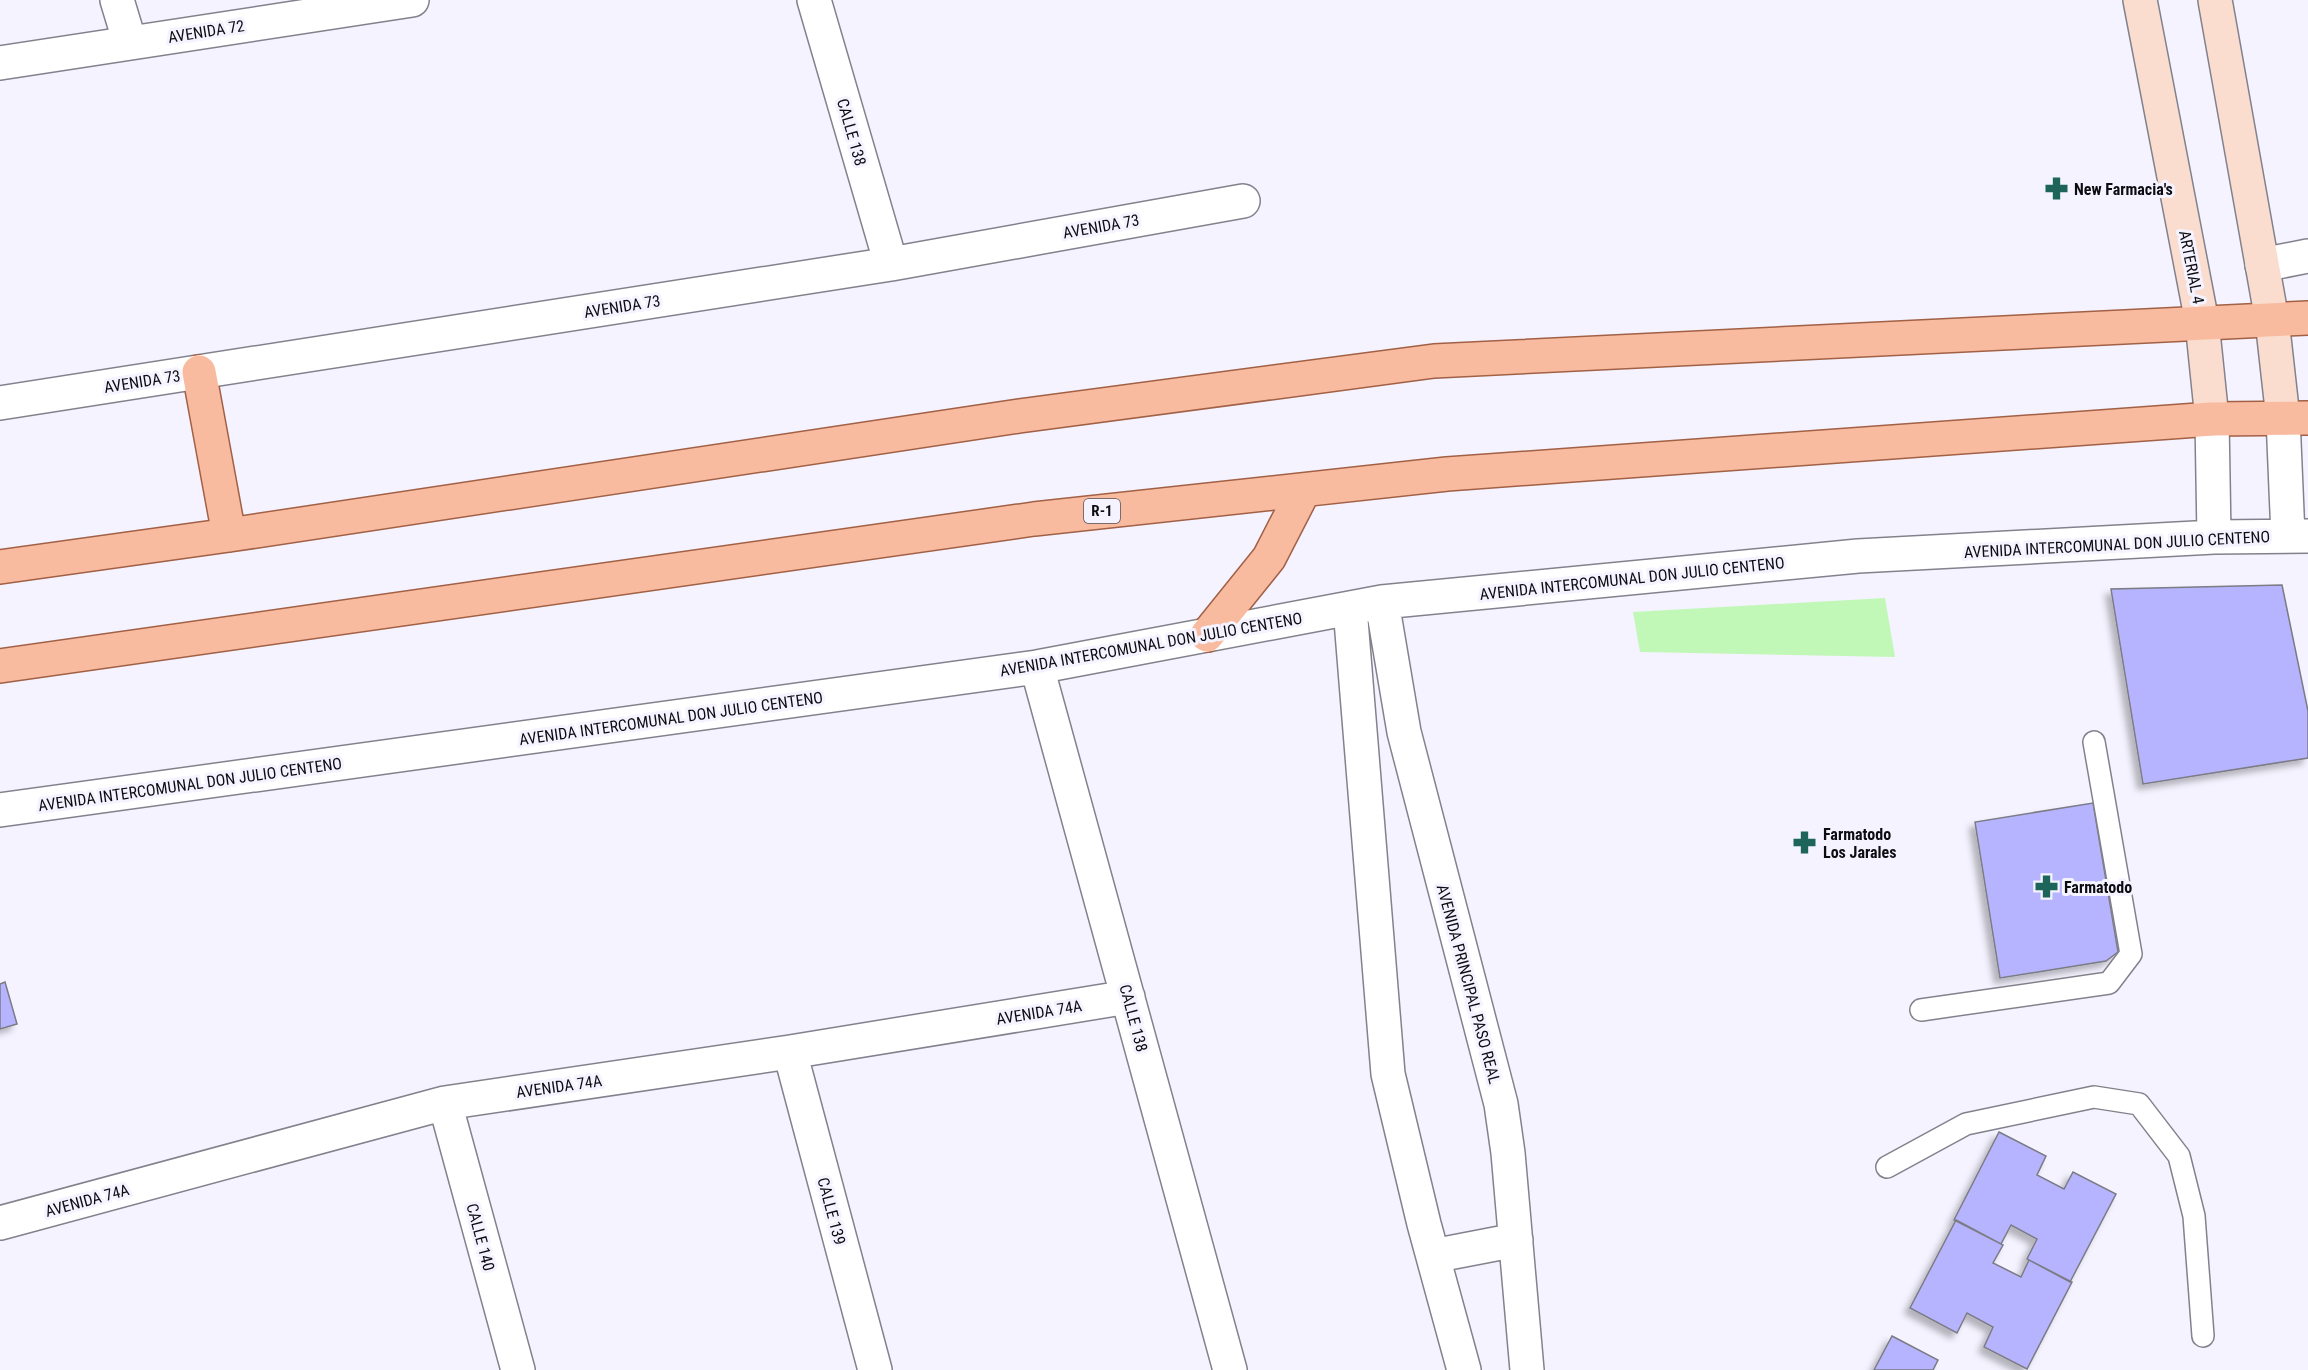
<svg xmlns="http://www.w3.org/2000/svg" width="2308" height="1370" viewBox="0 0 2308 1370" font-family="'Roboto Condensed',sans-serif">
<defs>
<filter id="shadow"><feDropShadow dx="-5.5" dy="5.5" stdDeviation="3" flood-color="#0004"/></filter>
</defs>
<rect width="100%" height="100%" fill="#f4f3ff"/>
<path fill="#c1f8b8" d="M 1885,598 L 1895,657 L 1640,652 L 1633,612 Z"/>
<path fill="#b6b4fe" stroke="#7b7b85" stroke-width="1.5" filter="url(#shadow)" d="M 2282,585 L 2308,711 L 2308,758 L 2143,784 L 2111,589 Z
M 2093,803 L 2118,952 L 2106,961 L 2000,978 L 1975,822 Z
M 5,982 L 17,1024 L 0,1029 L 0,984 Z
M 1999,1132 L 2046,1156 L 2037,1175 L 2064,1189 L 2073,1172 L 2116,1194 L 2070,1282 L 2027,1259 L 2037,1239 L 2011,1225 L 2001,1244 L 1954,1220 Z
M 1956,1220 L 2003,1245 L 1993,1263 L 2021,1277 L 2029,1260 L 2072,1282 L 2027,1369 L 1984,1347 L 1993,1327 L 1967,1313 L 1957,1333 L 1910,1308 Z
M 1892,1336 L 1938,1360 L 1933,1370 L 1874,1370 Z"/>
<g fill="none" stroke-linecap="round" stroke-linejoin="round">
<defs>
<path id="lane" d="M 1921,1010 L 2109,983 L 2131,954 L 2094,742
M 1887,1167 L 1966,1124 L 2094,1097 L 2139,1104 L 2179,1156 L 2194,1216 L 2203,1336"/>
<path id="street" d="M 117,0 L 130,43
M 814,0 L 891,264
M 0,63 L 412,0
M 2262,265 L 2308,256
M 0,403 L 891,264 L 1243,201
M 2283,418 L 2288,536
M 2212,419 L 2214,537
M 1382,602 L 1404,732 L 1501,1104 L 1508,1153 L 1527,1370
M 1350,608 L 1388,1074 L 1424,1224 L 1464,1370
M 1037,667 L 1230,1370
M 0,810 L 1037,667 L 1382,602 L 1858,556 L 2214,537 L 2308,536
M 790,1052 L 875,1370
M 445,1103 L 518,1370
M 0,1223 L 445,1103 L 790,1052 L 1128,997
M 1433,1256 L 1516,1240"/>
<path id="secondary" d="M 2140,0 L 2202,322 L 2212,419
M 2215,0 L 2272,320 L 2283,418"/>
<path id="primary" d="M 199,372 L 229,535
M 0,567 L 229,535 L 1019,416 L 1434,361 L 2308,318
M 1207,635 L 1269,558 L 1304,490
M 0,666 L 1034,519 L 1447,474 L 2212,419 L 2308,418"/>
</defs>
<use href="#lane" stroke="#82828c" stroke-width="24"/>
<use href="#street" stroke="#82828c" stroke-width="36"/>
<use href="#secondary" stroke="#82828c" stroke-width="36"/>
<use href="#primary" stroke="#a26045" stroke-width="36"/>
<use href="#lane" stroke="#fff" stroke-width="21"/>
<use href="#street" stroke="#fff" stroke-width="33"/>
<use href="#secondary" stroke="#fbddd0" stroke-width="33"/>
<use href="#primary" stroke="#f8bba0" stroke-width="33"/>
</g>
<defs>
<symbol id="pharmacy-bare" viewBox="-9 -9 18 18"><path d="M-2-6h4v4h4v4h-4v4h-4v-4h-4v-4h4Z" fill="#1d655a" stroke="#f4f3ff" stroke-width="2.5" paint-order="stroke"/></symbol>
</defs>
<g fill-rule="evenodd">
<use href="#pharmacy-bare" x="2040" y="172" width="33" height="33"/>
<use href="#pharmacy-bare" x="1788" y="826" width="33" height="33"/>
<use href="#pharmacy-bare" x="2030" y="870" width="33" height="33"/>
</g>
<g text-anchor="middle" stroke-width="6" stroke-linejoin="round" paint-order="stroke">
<rect fill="#f4f3ff" stroke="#525258" stroke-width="1.5" x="1084" y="499" width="36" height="24" rx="4.5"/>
<g font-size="15" font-weight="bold" fill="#0d0d11">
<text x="1102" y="516">R-1</text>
</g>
<g font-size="16" fill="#0d0d11" stroke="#f4f3ff">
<text transform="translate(206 31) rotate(-9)" y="6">AVENIDA 72</text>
<text transform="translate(852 132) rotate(74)" y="6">CALLE 138</text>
<text transform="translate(1101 226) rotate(-10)" y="6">AVENIDA 73</text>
<text transform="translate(2192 267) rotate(79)" y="6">ARTERIAL 4</text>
<text transform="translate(622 306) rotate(-9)" y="6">AVENIDA 73</text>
<text transform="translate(142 381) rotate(-9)" y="6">AVENIDA 73</text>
<text transform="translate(2117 544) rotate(-3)" y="6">AVENIDA INTERCOMUNAL DON JULIO CENTENO</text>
<text transform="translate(1632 578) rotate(-6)" y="6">AVENIDA INTERCOMUNAL DON JULIO CENTENO</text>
<text transform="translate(1151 644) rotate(-10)" y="6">AVENIDA INTERCOMUNAL DON JULIO CENTENO</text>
<text transform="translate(671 718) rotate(-8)" y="6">AVENIDA INTERCOMUNAL DON JULIO CENTENO</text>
<text transform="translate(190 784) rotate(-8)" y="6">AVENIDA INTERCOMUNAL DON JULIO CENTENO</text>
<text transform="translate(1469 984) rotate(75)" y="6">AVENIDA PRINCIPAL PASO REAL</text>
<text transform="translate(1039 1012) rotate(-9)" y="6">AVENIDA 74A</text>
<text transform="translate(1134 1018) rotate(75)" y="6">CALLE 138</text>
<text transform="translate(559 1086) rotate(-8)" y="6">AVENIDA 74A</text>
<text transform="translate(87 1200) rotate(-15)" y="6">AVENIDA 74A</text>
<text transform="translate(832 1211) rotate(75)" y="6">CALLE 139</text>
<text transform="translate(481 1237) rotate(75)" y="6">CALLE 140</text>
</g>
<g font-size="16" font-weight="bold" fill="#0d0d11" stroke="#f4f3ff" text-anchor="start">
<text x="2074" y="195">New Farmacia's</text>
<text x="1823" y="840">Farmatodo<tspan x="1823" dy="18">Los Jarales</tspan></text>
<text x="2064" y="893">Farmatodo</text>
</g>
</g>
</svg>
